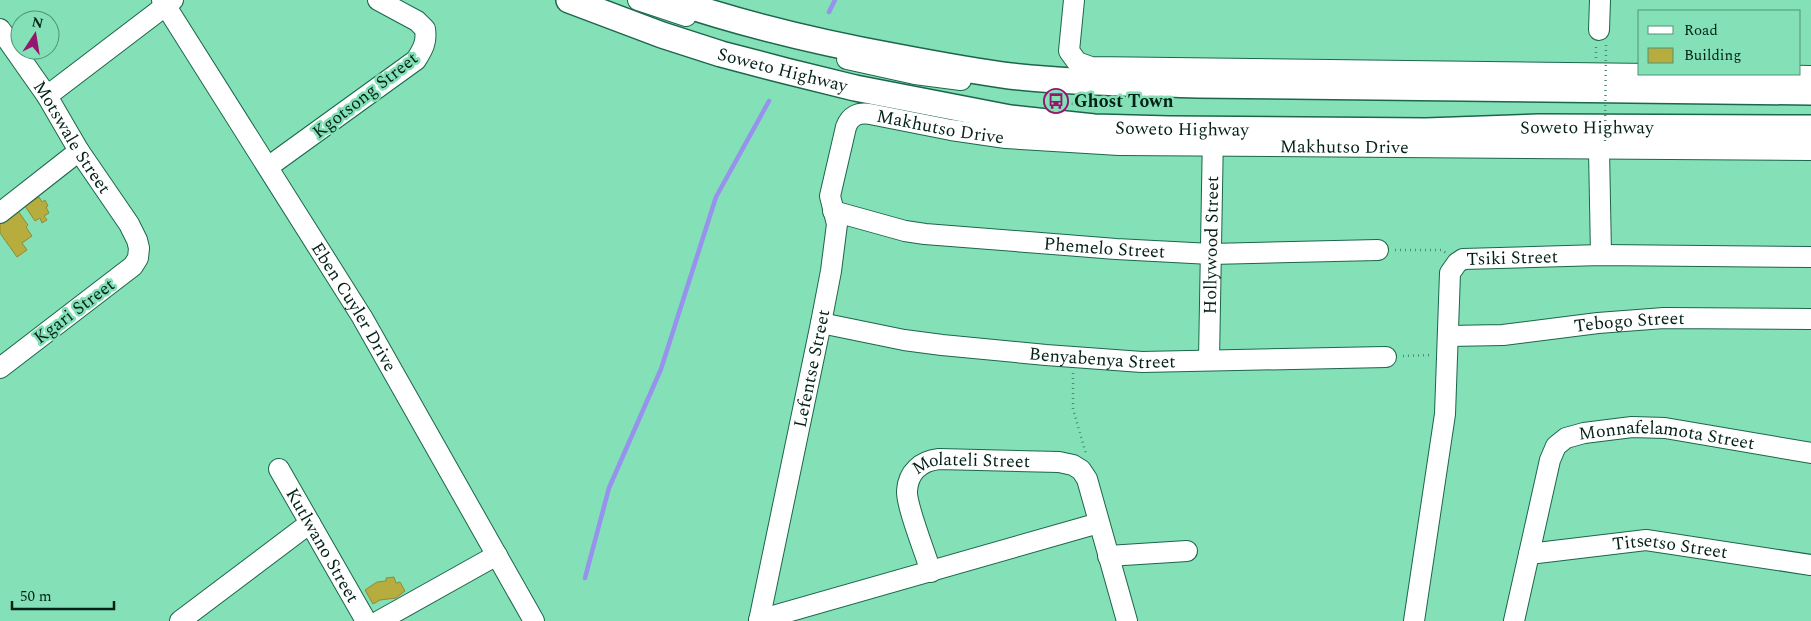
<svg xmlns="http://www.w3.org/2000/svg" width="1811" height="621" viewBox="0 0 1811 621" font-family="Spectral,serif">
<rect width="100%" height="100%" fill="#83e0b7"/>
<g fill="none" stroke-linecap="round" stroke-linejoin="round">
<path stroke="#9692ed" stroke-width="4.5" d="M 829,12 L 835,0
M 585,578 L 609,488 L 661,369 L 716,197 L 769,101"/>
</g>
<path fill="#b7ad3e" stroke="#918a34" d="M 39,197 L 42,202 L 45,200 L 48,206 L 46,207 L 49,213 L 44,216 L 47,220 L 42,223 L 40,218 L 35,221 L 25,206 Z
M 18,211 L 28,225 L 26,227 L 32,236 L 22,243 L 27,250 L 17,257 L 0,233 L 0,223 Z
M 394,577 L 396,583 L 400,582 L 405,591 L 396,598 L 380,600 L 373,604 L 365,590 L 377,582 L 386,581 L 386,578 Z"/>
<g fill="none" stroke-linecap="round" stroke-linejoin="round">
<defs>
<g id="minor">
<path id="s1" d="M 162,0 L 362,317 L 534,621"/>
<path d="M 638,0 L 686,16"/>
<path d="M 1074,0 L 1069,51 L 1077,62 L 1091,67 L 1811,76"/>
<path id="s2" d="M 0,29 L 47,96 L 79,151 L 129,224 L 137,240 L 139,248 L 138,258 L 133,266 L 0,368"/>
<path d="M 1599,30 L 1600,0"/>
<path d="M 847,59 L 915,74 L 961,80"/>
<path d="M 47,96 L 173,0"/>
<path d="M 1599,149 L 1601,255"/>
<path d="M 268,167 L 416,60 C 423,49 427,42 425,29 L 417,21 L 378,0"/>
<path id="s3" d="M 833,211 L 905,231 L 925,234 L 1116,249 L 1211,254 L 1378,250"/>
<path d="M 0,213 L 79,151"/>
<path id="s4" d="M 821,323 L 904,340 L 942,345 L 1046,355 L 1142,362 L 1386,357"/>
<path id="s5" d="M 1449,336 L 1503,335 L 1598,323 L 1664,318 L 1811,319"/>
<path id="s6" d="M 1209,360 L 1213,133"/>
<path id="s7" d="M 279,469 L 366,621"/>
<path id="s8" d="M 1529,554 L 1646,540 L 1811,565"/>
<path d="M 1108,556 L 1187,551"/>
<path id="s9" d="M 931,572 C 926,555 906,505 907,491 C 908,472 921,461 939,459 L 1059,462 L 1073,465 L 1081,470 L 1087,479 L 1127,621"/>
<path d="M 759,620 L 1099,523"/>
<path d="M 180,621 L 310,523"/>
<path d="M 379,621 L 497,555"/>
<path id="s10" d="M 759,621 L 821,323 L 831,271 L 837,224 L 830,196 L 846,127 C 850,116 858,112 870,114 L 951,130 L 1006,138 L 1119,145 L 1811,150"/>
<path id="s11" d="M 1414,621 L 1445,414 L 1450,273 L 1457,263 L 1463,259 L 1601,255 L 1811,257"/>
<path id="s12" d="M 1514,621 L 1550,460 L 1556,446 L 1566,438 L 1584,433 L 1632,427 L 1665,428 L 1811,453"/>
</g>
<g id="major">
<path id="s13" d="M 569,0 L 662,35 L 721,54 L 786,71 L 855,88 L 1010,118 L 1056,123 L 1094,127 L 1169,129 L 1426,131 L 1539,127 L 1811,128"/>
<path d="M 671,0 C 745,25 821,43 898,57 C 935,64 972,71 1010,76 C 1072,83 1135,83 1198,85 L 1811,92"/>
</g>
</defs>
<use href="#minor" stroke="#1c664b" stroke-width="22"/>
<use href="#major" stroke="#1c664b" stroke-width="28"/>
<path stroke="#4b8d71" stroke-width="2.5" stroke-dasharray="1 4" stroke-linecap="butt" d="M 1596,58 L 1596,46
M 1047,100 L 1081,105
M 1395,250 L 1442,250 L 1446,253
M 1403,356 L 1432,355
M 1073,373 L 1073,409 L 1086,454"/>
<use href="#minor" stroke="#fff" stroke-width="20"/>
<use href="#major" stroke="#fff" stroke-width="25"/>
<path stroke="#4b8d71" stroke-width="2.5" stroke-dasharray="1 4" stroke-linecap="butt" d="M 1605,141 L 1606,45"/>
</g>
<defs>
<symbol id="bus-ring" viewBox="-11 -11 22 22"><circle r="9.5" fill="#83e0b7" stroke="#95166f" stroke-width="1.5"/><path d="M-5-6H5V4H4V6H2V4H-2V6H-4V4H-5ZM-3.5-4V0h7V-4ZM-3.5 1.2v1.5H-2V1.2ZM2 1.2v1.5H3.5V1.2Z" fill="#95166f"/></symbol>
</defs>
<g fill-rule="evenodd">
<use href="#bus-ring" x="1042" y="87" width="28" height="28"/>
</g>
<g text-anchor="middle" stroke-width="5" stroke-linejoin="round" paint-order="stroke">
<g font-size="18" fill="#032116" stroke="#83e0b7">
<text dy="6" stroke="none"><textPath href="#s13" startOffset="225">Soweto Highway</textPath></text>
<text transform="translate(365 95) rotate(-38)" y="6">Kgotsong Street</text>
<text dy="6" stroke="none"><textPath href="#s10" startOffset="606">Makhutso Drive</textPath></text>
<text dy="6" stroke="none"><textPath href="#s13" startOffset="630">Soweto Highway</textPath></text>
<text dy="6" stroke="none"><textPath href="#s13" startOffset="1035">Soweto Highway</textPath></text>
<text dy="6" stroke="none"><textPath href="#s2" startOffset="130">Motswale Street</textPath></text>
<text dy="6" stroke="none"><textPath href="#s10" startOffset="1011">Makhutso Drive</textPath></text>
<text dy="6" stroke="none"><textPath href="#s6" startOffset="115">Hollywood Street</textPath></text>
<text dy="6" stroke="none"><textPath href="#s3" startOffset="275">Phemelo Street</textPath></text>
<text dy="6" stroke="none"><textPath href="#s11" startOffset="419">Tsiki Street</textPath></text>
<text dy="6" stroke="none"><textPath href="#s1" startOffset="362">Eben Cuyler Drive</textPath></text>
<text transform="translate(74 311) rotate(-37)" y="6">Kgari Street</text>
<text dy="6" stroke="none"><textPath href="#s5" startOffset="181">Tebogo Street</textPath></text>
<text dy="6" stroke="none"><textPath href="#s4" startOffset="284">Benyabenya Street</textPath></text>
<text dy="6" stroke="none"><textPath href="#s10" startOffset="258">Lefentse Street</textPath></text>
<text dy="6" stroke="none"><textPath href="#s12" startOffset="295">Monnafelamota Street</textPath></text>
<text dy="6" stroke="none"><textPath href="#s9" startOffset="166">Molateli Street</textPath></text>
<text dy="6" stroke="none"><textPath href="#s7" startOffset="88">Kutlwano Street</textPath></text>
<text dy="6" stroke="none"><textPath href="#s8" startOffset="142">Titsetso Street</textPath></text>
</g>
<g font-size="18" font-weight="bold" fill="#032116" stroke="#83e0b7" text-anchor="start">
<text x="1074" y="107">Ghost Town</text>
</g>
</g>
<rect x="1638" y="10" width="162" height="65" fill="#83e0b7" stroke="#509477"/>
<rect x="1648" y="26" width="25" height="8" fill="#ffffff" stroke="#509477"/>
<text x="1684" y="35" font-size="15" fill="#032116">Road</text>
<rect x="1648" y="48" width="25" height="15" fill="#b7ad3e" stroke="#509477"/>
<text x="1684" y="60" font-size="15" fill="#032116">Building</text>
<g transform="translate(35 35) rotate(12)"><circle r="24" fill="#83e0b7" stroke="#509477"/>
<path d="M0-4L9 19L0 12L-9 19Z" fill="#95166f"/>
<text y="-8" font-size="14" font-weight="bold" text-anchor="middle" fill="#032116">N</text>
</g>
<path d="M12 601v8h102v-8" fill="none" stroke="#032116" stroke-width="2.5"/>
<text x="20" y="601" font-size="15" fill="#032116" stroke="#83e0b7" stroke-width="4" paint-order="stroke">50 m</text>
</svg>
